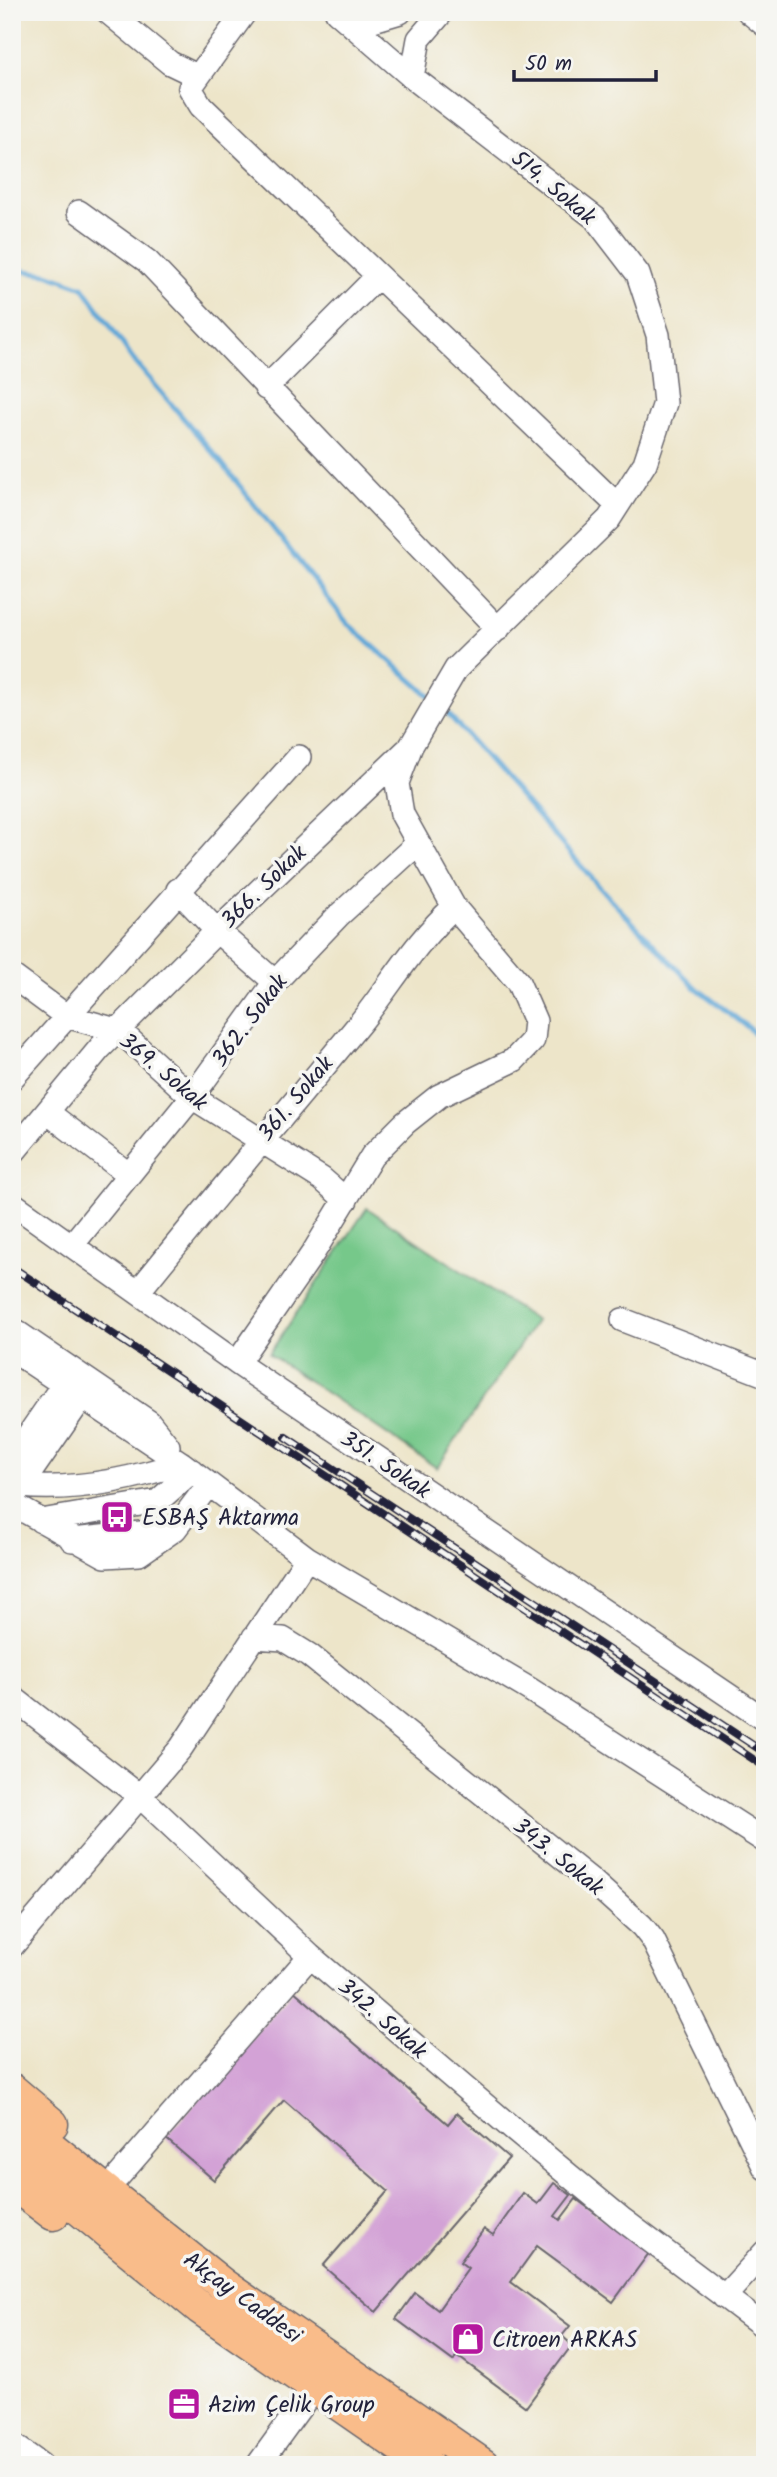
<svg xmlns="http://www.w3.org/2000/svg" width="777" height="2477" viewBox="0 0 777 2477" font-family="Kalam,sans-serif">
<rect width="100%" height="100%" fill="#f6f6f2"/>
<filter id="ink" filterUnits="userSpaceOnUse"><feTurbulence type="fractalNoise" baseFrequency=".0143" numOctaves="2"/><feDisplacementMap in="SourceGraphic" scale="14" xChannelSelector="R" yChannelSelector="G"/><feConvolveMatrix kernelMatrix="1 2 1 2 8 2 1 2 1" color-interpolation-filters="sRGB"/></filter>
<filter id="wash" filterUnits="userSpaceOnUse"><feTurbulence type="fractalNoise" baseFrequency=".00686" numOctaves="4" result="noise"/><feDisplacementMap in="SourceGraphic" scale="28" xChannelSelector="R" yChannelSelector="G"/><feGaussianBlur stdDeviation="1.57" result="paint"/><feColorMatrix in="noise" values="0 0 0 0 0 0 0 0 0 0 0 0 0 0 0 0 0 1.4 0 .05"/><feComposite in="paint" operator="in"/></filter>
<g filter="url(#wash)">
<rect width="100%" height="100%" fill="#ede5c9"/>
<path fill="#76c88a" stroke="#4c7562" stroke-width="2" d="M 367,1208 L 536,1321 L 437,1468 L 269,1354 Z"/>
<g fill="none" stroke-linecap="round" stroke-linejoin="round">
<path stroke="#61a7d7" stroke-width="5" d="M 12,269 L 47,274 L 83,287 L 136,363 L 221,462 L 348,624 L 432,698
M 442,707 L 610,899 L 695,987 L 749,1028 L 765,1046"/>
</g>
<g id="blocks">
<path fill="#d3a2d6" d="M 293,1990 L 448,2124 L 457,2113 L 509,2158 L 376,2312 L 323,2266 L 388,2191 L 284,2100 L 214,2180 L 165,2138 Z
M 554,2183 L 571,2195 L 555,2216 L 560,2220 L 576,2199 L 649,2253 L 613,2302 L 537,2246 L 511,2282 L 570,2326 L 562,2336 L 572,2345 L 526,2407 L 457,2356 L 453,2361 L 396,2319 L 415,2293 L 438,2310 L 468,2268 L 460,2262 L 484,2229 L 493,2235 L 523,2193 L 538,2204 Z"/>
</g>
</g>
<g filter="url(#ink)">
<use href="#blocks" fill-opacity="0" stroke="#69666d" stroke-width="2"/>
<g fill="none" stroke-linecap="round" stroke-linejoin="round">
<defs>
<path id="minor" d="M 108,12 L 170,63 L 197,76
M 245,12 L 190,88 L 201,106 L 617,505
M 749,12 L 765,25
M 353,26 L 400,12
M 412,77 L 419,39 L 442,12
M 79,212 L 147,261 L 498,629
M 266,388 L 378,276
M 178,890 L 217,931 L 275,982
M 12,976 L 66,1016 L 120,1031 L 192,1097 L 322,1179 L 346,1200
M 12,1078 L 299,757
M 47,1112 L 128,1174
M 12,1154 L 100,1048 L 217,931 L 406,751
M 12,1203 L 237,1363 L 765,1720
M 72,1245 L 192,1097 L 275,982 L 338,916 L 417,844
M 138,1292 C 211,1201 286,1113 360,1023 C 393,982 414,943 454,907
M 623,1320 L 765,1375
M 12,1329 L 149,1422 L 168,1446
M 12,1350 L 181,1463 L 307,1558 L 529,1689 L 765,1841
M 237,1363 L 313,1253 L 372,1156 L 405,1123 L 439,1096 L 514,1060 L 533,1040 L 535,1021 L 518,982 L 454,907 L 402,814 L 397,783 L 411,746 L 456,669 L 609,519 L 645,463 L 665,403 L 658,335 L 638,274 L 595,218 L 412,77 L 337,12
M 12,1459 L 71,1373
M 21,1486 C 76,1491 130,1480 181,1463
M 14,1496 L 90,1386
M 12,1504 L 105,1556 L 139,1554 L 175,1529 L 209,1484
M 41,1521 L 158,1501 L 192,1471
M 72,1540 L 170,1530
M 254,1637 L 283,1639 L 309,1655 L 592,1881 L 642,1926 L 653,1940 L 765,2168
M 12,1697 L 142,1798 L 310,1956 L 514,2130 L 623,2220 L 765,2327
M 12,1946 L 181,1748 L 307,1558
M 118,2177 L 310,1956
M 724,2297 L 765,2252
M 12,2444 L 41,2465
M 258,2465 L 314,2388"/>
<path id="highway" d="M 12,2090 L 52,2124
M 12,2116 L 223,2285 L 483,2465
M 12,2154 L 200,2308 L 427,2465
M 12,2183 L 53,2214"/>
</defs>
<use href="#minor" stroke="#69666d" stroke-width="26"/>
<use href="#highway" stroke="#69666d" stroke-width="35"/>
<use href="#minor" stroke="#fff" stroke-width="23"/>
<use href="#highway" stroke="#f9bc8a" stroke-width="32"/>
<defs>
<path id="rail" d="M 12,1267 L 765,1767
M 286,1437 L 765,1753"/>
</defs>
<use href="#rail" stroke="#22223b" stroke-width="8"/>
<use href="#rail" stroke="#f6f6f2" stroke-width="5" stroke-dasharray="16" stroke-linecap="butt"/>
</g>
</g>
<defs>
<symbol id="bus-square" viewBox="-11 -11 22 22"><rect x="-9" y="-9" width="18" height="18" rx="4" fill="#b5179e" stroke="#f6f6f2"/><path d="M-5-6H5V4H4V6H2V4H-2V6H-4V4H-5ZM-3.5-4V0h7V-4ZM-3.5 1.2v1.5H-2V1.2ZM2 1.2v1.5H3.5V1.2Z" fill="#fff"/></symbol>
<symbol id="shop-square" viewBox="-11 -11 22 22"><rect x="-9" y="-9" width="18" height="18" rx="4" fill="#b5179e" stroke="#f6f6f2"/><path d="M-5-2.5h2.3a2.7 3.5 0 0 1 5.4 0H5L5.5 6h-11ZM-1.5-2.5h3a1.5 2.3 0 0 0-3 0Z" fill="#fff"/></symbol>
<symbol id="office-square" viewBox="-11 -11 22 22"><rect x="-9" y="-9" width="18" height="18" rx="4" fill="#b5179e" stroke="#f6f6f2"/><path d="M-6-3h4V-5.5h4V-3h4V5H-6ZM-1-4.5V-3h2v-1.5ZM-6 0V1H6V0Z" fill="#fff"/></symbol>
</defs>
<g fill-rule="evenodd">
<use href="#bus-square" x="98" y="1498" width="38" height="38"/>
<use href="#shop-square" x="449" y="2320" width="38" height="38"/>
<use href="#office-square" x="165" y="2385" width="38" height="38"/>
</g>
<g text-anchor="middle" stroke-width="7" stroke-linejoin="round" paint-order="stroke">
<g font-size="23" fill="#22223b" stroke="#f6f6f2">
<text transform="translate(554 187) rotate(40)" y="8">514. Sokak</text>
<text transform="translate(263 886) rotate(-44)" y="8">366. Sokak</text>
<text transform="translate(249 1020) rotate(-53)" y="8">362. Sokak</text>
<text transform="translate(164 1071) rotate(40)" y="8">369. Sokak</text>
<text transform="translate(295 1098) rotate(-50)" y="8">361. Sokak</text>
<text transform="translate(386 1464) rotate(34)" y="8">351. Sokak</text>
<text transform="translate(559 1856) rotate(39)" y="8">343. Sokak</text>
<text transform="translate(383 2018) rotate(41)" y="8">342. Sokak</text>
<text transform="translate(243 2297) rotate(36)" y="8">Akçay Caddesi</text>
</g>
<g font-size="23" fill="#22223b" stroke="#f6f6f2" text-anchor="start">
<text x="142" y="1525">ESBAŞ Aktarma</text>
<text x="492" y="2347">Citroen ARKAS</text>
<text x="208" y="2412">Azim Çelik Group</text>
</g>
</g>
<rect width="777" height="2477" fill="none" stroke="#f6f6f2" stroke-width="42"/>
<path d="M514 70v10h142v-10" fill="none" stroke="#22223b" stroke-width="3.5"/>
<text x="525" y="70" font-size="21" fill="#22223b" stroke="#f6f6f2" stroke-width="5" paint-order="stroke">50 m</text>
</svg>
